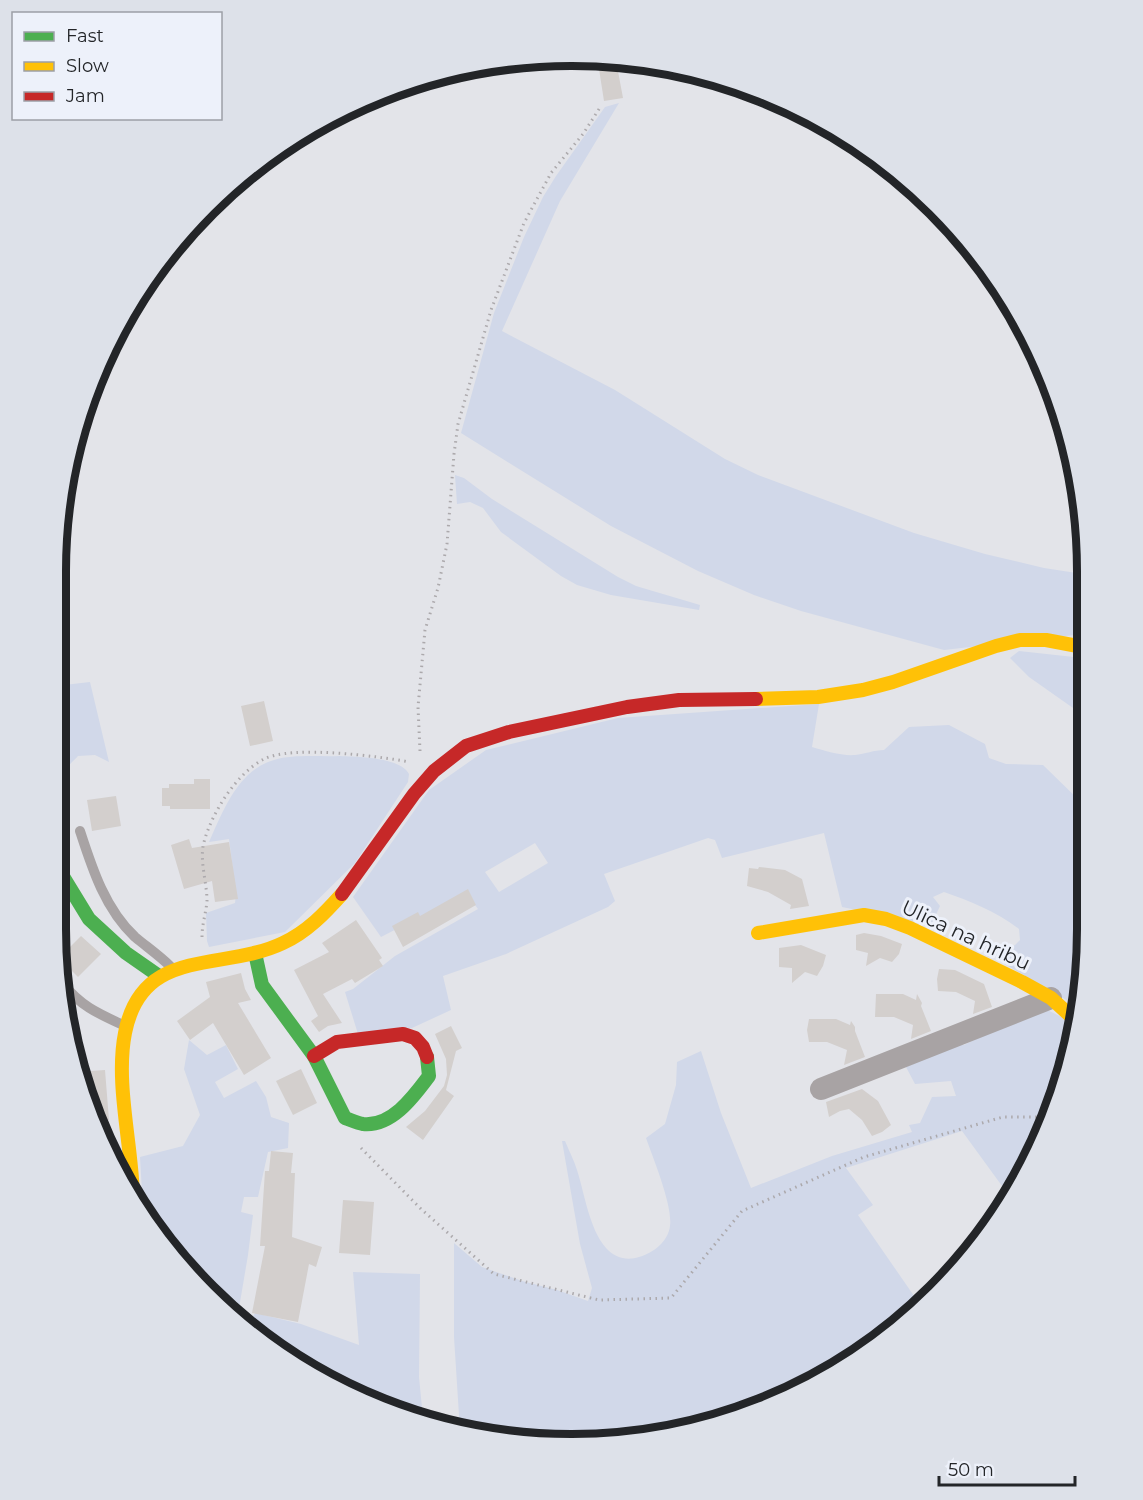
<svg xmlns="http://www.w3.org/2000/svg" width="1143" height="1500" viewBox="0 0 1143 1500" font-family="Montserrat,sans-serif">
<rect width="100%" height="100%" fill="#e3e4e9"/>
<path fill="#d1d8e9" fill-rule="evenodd" d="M 619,103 L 560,201 L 502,331 L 615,390 L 725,459 L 758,475 L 914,533 L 985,554 L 1044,568 L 1083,574 L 1083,634 L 944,650 L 801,611 L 754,595 L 698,571 L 611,526 L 461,433 L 494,313 L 524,237 L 543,197 L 556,176 L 605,107 Z
M 455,475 L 464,478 L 492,499 L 618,577 L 636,586 L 700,605 L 699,610 L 611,595 L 577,585 L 561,576 L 501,532 L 483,508 L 470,502 L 457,504 Z
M 1019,651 L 1083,658 L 1083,715 L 1029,677 L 1010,658 Z
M 56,657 L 64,685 L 90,682 L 109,762 L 95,755 L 78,756 C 75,760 70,763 68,767 C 59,783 64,807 70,822 L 65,826 L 56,825 Z
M 819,704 L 812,747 C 826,751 841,756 855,755 C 865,754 874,750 884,750 L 909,727 L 949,725 L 985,744 L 989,758 L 1006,764 L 1043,765 L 1083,804 L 1083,996 L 1080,1008 L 991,956 L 1015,945 L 1020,940 L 1019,929 C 997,912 970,901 944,892 L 933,897 L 940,906 L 931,925 L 842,907 L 824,833 L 722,858 L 715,840 L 708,838 L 604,874 L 615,901 L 608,907 L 506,954 L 443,976 L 451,1010 L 412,1028 L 358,1034 L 345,992 L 353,989 L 395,956 L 478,909 L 466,893 L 381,937 L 353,897 L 429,790 L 486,750 L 618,718 ZM 535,843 L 548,863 L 499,892 L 485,872 Z
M 340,756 C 358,757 400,757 409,774 L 408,782 L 355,863 L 285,932 L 209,947 L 207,941 L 206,913 L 235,903 L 236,894 L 229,839 L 209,842 C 223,811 238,770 274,760 C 294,754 319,757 340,756 Z
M 1041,1007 L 1076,1024 L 1048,1126 L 1010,1197 L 962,1131 L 846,1168 L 873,1205 L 858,1215 L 921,1306 L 858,1357 L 738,1417 L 605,1443 L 471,1435 L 460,1431 L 454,1337 L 454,1243 L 482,1267 L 522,1281 L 557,1290 L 588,1301 L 592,1288 L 580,1244 L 562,1141 L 565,1141 C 569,1151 574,1160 577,1170 C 585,1195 589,1228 606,1248 C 615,1258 627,1261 639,1257 C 653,1253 668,1242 670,1226 C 673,1206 653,1158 646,1138 L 665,1124 L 676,1085 L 677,1062 L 701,1051 L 721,1113 L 751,1188 L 832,1156 L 912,1132 L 909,1125 L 920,1123 L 932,1097 L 956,1096 L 951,1081 L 915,1084 L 906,1067 L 955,1045 L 964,1045 Z
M 189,1040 L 207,1055 L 226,1045 L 238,1069 L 215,1082 L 224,1098 L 256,1081 L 266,1097 L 271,1117 L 289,1123 L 288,1148 L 268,1152 L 258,1197 L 244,1197 L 241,1212 L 253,1215 L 248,1255 L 237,1320 L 231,1316 L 143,1209 L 140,1157 L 183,1146 L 200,1115 L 184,1069 Z
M 353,1272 L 420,1274 L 419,1377 L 423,1418 L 343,1391 L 239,1322 L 249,1324 L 255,1313 L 301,1324 L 359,1345 Z"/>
<path fill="#d3cfcd" d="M 617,66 L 623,98 L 604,101 L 599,69 Z
M 264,701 L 273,741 L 250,746 L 241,706 Z
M 194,779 L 210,779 L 210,809 L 170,809 L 170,806 L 162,806 L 162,788 L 169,788 L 169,784 L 194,784 Z
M 116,796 L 121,826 L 92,831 L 87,800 Z
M 189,839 L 192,848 L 229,842 L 238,899 L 215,902 L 212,881 L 184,889 L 171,845 Z
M 759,867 L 785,870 L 802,879 L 809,906 L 790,909 L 791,905 L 768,892 L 747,886 L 749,868 L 758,869 Z
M 468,889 L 476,905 L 403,947 L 392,926 L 418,912 L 420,916 Z
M 356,920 L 382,958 L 379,960 L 383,966 L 355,983 L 352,979 L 323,994 L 342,1023 L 328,1026 L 319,1032 L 311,1021 L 318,1016 L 294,970 L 329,952 L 322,943 Z
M 864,933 L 881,936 L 902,944 L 899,954 L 892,962 L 880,958 L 866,966 L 868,953 L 856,950 L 856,935 Z
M 81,936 L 101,954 L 78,977 L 59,958 Z
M 801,945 L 826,955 L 823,966 L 817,976 L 805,972 L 792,983 L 792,968 L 779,967 L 779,948 Z
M 939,969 L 955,970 L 984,984 L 992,1007 L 973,1014 L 975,1001 L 956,992 L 938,991 L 937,979 Z
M 241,973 L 245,989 L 251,1000 L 238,1003 L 271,1058 L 244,1075 L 213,1023 L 190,1040 L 177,1021 L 210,997 L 206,982 Z
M 876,994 L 903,994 L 916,1000 L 917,994 L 922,1003 L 921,1006 L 931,1031 L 911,1039 L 913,1025 L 894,1017 L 875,1017 Z
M 809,1019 L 836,1019 L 850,1025 L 851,1021 L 855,1027 L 855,1031 L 865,1057 L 844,1065 L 847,1050 L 827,1042 L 809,1042 L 807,1030 Z
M 451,1026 L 462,1048 L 456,1051 L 446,1090 L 454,1096 L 423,1140 L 406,1127 L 425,1111 L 444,1086 L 447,1075 L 446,1059 L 435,1034 Z
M 301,1069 L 317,1103 L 293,1115 L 276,1081 Z
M 105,1070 L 109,1120 L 97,1121 L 77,1072 Z
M 862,1089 L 878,1101 L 891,1125 L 882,1132 L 872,1136 L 862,1120 L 849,1109 L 840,1111 L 829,1117 L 826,1102 Z
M 271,1151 L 293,1153 L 291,1173 L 295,1173 L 292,1237 L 322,1247 L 316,1267 L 309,1264 L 298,1322 L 252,1313 L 265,1246 L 260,1246 L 265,1171 L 269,1171 Z
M 343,1200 L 374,1202 L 370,1255 L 339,1253 Z"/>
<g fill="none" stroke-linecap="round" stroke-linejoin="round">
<path stroke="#aca9ac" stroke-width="3" stroke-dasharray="1.5 4.5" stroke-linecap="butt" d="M 420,751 L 418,707 L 425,630 L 438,588 L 447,544 L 454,454 L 458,424 L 476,362 L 491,310 L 524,223 L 551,173 L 583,134 L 601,106
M 202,937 C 202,924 206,913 207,901 C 207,882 199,860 204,842 C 212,812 237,773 264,759 C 291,745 379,756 409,762
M 361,1148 L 421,1209 L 494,1274 L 599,1300 L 671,1298 L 742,1211 L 864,1157 L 1003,1117 L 1045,1117 L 1050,1119"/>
<path stroke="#a8a3a4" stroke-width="10" d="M 80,831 C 92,868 105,909 135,937 C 147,947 160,956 171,967
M 58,948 L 61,937 L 59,921
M 63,984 C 81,1006 97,1013 123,1025"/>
<path stroke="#a8a3a4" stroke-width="22" d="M 56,918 L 59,921
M 821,1089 L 1051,998"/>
<path stroke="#4caf50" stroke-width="14" d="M 56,865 L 89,919 L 126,953 L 159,976
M 255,953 L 262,985 L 314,1056 L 345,1118 C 351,1120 357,1123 363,1124 C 392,1127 414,1096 429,1076 L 427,1057"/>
<path stroke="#ffc107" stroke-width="14" d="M 756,699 L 818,697 L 863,690 L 893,682 L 996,646 L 1020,640 L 1046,640 L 1083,647
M 758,933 L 864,915 L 886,919 L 910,928 L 1022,982 L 1051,998 L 1076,1021
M 133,1197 C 132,1145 115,1083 125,1033 C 142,945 223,972 283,943 C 307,932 325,913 342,894"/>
<path stroke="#c62828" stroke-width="14" d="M 342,894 L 414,794 L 434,771 L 466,746 L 509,732 L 627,707 L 679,700 L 756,699
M 314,1056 L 337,1042 L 403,1034 L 415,1038 L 423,1047 L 427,1057"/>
</g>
<g text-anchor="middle" stroke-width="6" stroke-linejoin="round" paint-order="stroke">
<g font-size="20" fill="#232528" stroke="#edf1fa">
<text transform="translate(966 935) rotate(25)" y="7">Ulica na hribu</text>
</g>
</g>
<path d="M0 0H1143V1500H0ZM571 66H572A505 505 0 0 1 1077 571V929A505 505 0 0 1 572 1434H571A505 505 0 0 1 66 929V571A505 505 0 0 1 571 66Z" fill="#dde1e9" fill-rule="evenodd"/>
<path fill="none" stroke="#232528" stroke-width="8" d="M571 66H572A505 505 0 0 1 1077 571V929A505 505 0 0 1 572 1434H571A505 505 0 0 1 66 929V571A505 505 0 0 1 571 66Z"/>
<rect x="12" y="12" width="210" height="108" fill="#edf1fa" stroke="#9c9fa6" stroke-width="1.5"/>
<rect x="24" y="32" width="30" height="9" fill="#4caf50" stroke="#9c9fa6" stroke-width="1.5"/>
<text x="66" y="42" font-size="18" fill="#232528">Fast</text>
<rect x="24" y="62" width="30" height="9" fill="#ffc107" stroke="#9c9fa6" stroke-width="1.5"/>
<text x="66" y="72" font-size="18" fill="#232528">Slow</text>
<rect x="24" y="92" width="30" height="9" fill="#c62828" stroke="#9c9fa6" stroke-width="1.5"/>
<text x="66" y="102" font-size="18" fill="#232528">Jam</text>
<path d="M939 1476v9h136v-9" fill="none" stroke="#232528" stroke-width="3"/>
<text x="948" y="1476" font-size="18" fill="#232528" stroke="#edf1fa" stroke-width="4.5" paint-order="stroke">50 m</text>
</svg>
